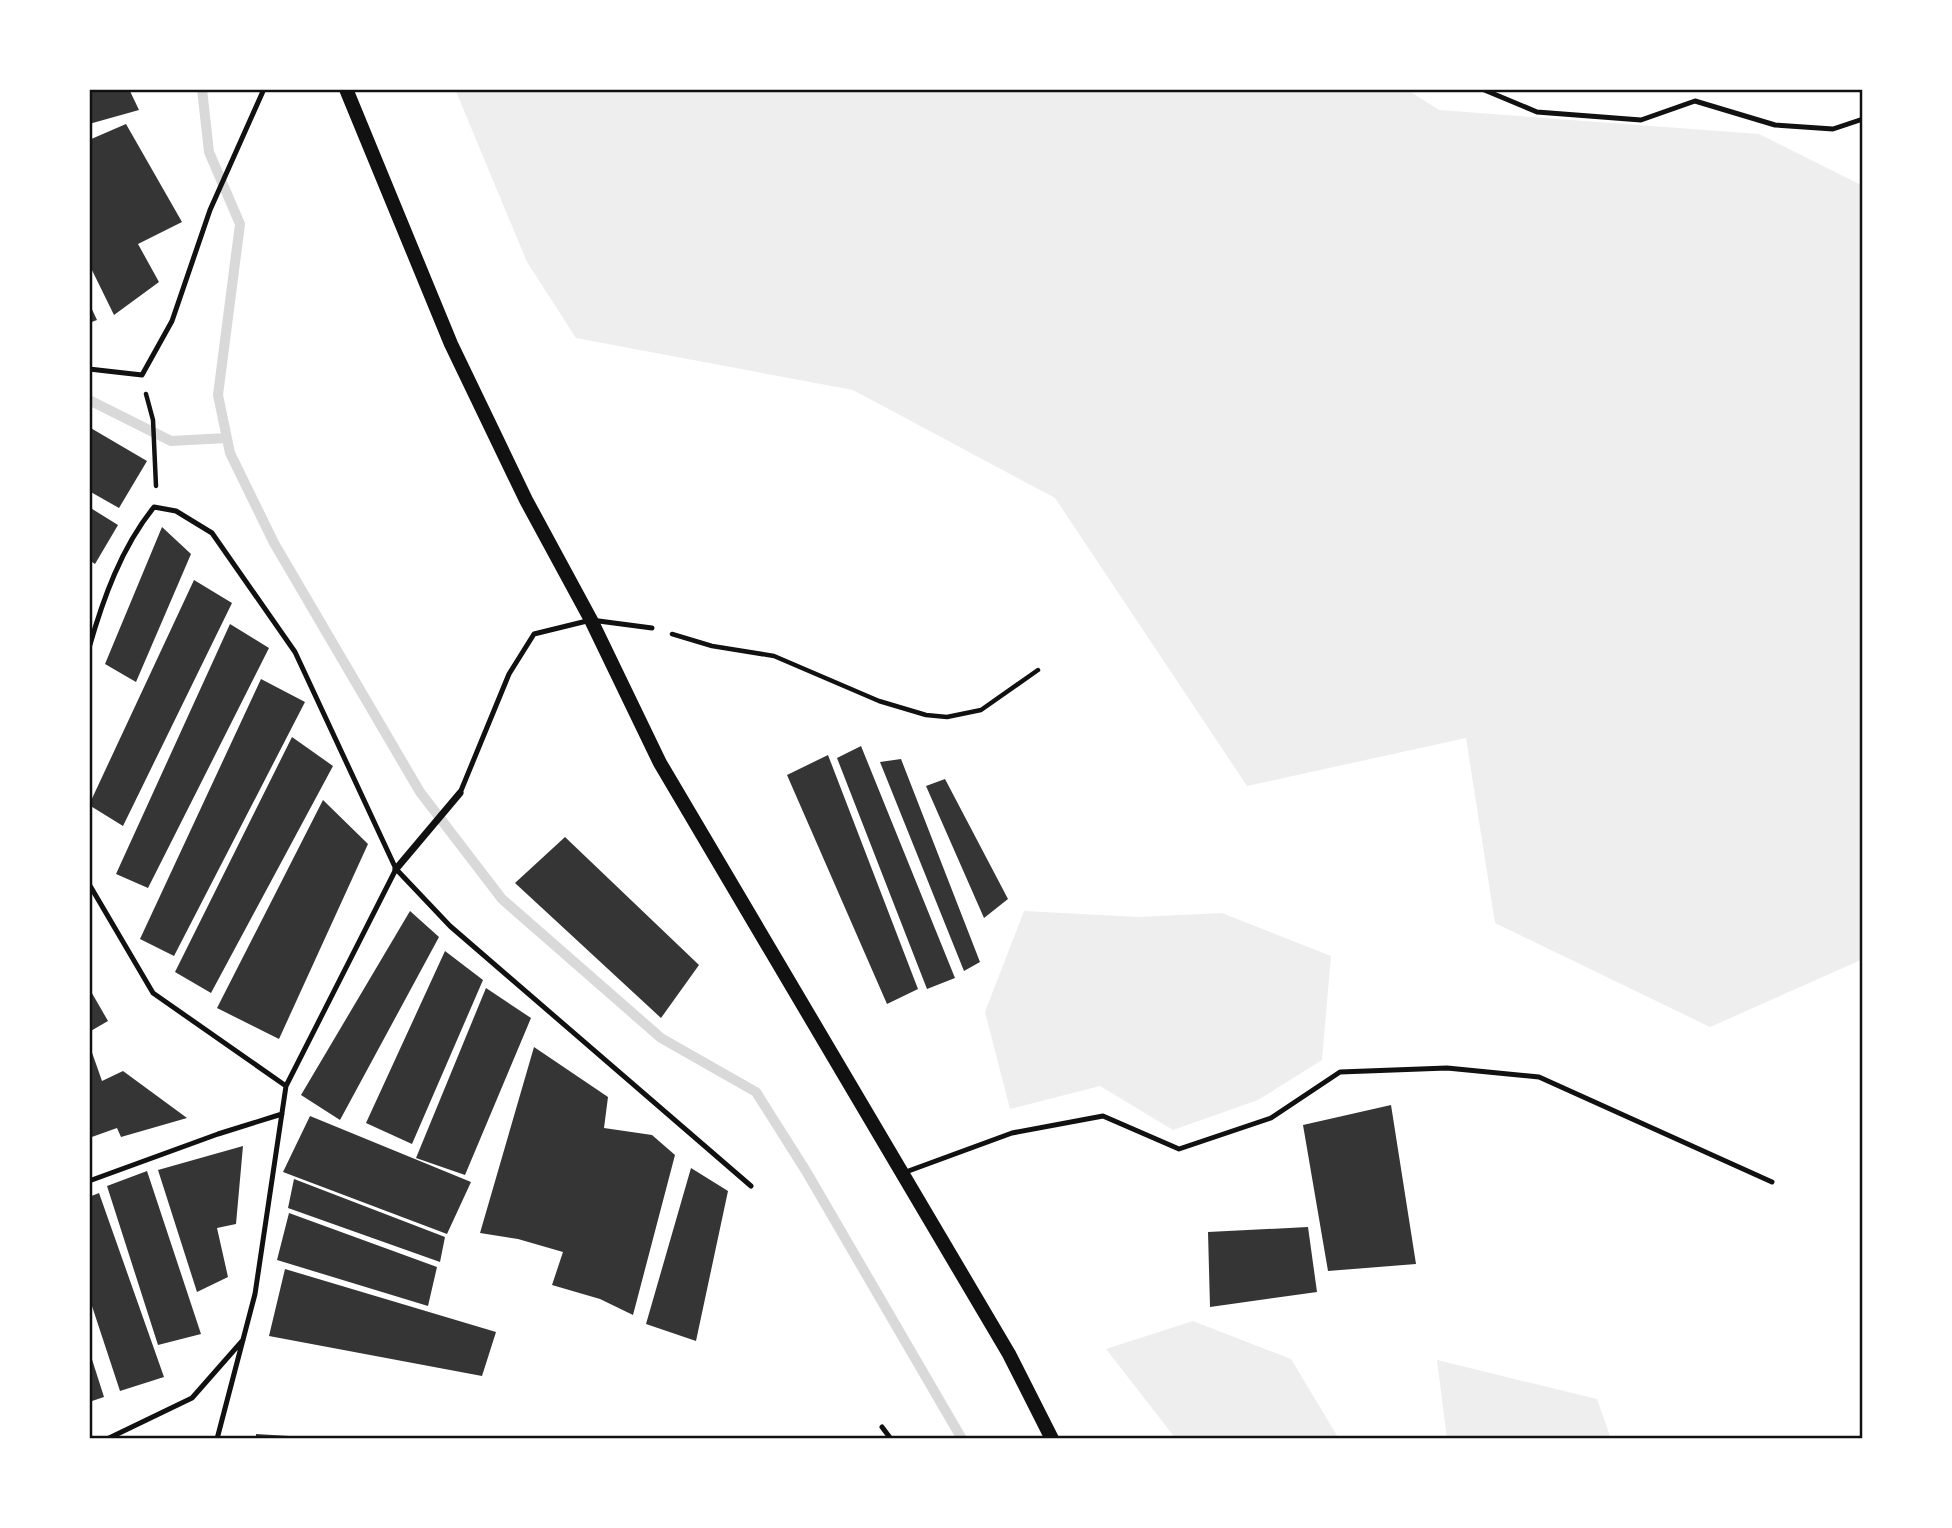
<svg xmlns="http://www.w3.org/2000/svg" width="1952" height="1528" viewBox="0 0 1952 1528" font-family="Quicksand,sans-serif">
<rect width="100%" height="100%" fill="#fff"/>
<path fill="#eee" d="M 455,89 L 1406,89 L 1439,110 L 1759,134 L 1863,186 L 1863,959 L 1710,1027 L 1495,923 L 1466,738 L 1247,786 L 1055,498 L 853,390 L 576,338 L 527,262 Z
M 1024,911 L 1138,917 L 1222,913 L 1331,956 L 1322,1060 L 1258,1100 L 1173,1130 L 1100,1086 L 1010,1109 L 985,1012 Z
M 1193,1321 L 1291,1359 L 1339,1439 L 1176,1439 L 1106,1349 Z
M 1437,1360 L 1597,1399 L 1611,1439 L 1447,1439 Z"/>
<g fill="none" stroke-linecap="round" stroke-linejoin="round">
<path stroke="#d9d9d9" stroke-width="10" d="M 202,89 L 209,152 L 240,224 L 218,395 L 230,453 L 274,543 L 420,792 L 502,899 L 661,1038 L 756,1092 L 806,1171 L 962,1439
M 89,400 L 171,441 L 227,438"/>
</g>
<path fill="#353535" d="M 89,89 L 129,89 L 139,110 L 89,124 Z
M 126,124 L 182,222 L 138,244 L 159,282 L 114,315 L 89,264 L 89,140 Z
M 89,303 L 97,320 L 89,323 Z
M 89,427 L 147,461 L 119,508 L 89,491 Z
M 89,507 L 118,525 L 95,564 L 89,560 Z
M 162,527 L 191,554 L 136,682 L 105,664 Z
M 194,580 L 232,603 L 123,826 L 89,805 Z
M 230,624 L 269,648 L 148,888 L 116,874 Z
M 261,679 L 305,702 L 174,956 L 140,939 Z
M 292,737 L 333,766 L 211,993 L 175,972 Z
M 861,746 L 955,978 L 927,989 L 837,758 Z
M 828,755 L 918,989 L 887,1004 L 787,775 Z
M 901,759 L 980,962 L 964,971 L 880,762 Z
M 945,779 L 1008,899 L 984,918 L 926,786 Z
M 323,800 L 368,844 L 279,1039 L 217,1008 Z
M 565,837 L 699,965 L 661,1018 L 515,883 Z
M 410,911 L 439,937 L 340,1120 L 301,1095 Z
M 445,951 L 483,980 L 412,1144 L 366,1123 Z
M 89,988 L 108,1021 L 89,1032 Z
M 486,988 L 531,1018 L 465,1175 L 416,1158 Z
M 89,1044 L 102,1081 L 123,1071 L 187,1118 L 121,1137 L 117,1128 L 89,1138 Z
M 534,1047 L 608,1097 L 604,1128 L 652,1135 L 675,1155 L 633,1315 L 600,1299 L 552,1285 L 563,1252 L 518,1239 L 480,1233 Z
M 1391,1105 L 1416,1264 L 1328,1271 L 1303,1125 Z
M 310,1116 L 471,1182 L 447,1234 L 283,1172 Z
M 243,1146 L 236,1224 L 217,1228 L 228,1277 L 197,1292 L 158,1170 Z
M 691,1168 L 728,1191 L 696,1341 L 646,1324 Z
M 147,1171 L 201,1334 L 158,1345 L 107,1186 Z
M 294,1179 L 445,1237 L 440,1262 L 288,1208 Z
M 99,1193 L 164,1377 L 120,1391 L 89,1297 L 89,1197 Z
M 289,1213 L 437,1267 L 428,1306 L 277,1260 Z
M 1308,1227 L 1317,1292 L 1210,1307 L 1208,1232 Z
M 285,1269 L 496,1332 L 482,1376 L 269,1336 Z
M 89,1350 L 104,1397 L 89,1402 Z
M 256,1434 L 306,1437 L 306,1439 L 256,1439 Z"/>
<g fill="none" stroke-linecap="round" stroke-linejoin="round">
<path stroke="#111" stroke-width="4.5" d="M 146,394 L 153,420 L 156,486
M 672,634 L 712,646 L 774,656 L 879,701 L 926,715 L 947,717 L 981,710 L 1038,670"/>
<path stroke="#111" stroke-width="5" d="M 1482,89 L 1537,112 L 1641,120 L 1695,101 L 1775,125 L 1833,129 L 1863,119
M 89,369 L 142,375 L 172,321 L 210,210 L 264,89
M 89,648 C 103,599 121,548 154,507 L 176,511 L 212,533 L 295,652 L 396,869 L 450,926 L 751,1186
M 460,793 L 509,674 L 534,634 L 591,620 L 652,628
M 89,884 L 153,993 L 286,1086
M 903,1173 L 1012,1133 L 1103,1116 L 1179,1149 L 1271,1118 L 1340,1072 L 1447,1068 L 1539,1077 L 1772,1182
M 89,1181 L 218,1134 L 282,1114
M 882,1427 L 891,1439
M 107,1439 L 192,1398 L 243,1340
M 217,1439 L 255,1294 L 286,1086 L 396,869"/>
<path stroke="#111" stroke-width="7" d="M 396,869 L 460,793"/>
<path stroke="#111" stroke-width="14" d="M 346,89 L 451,344 L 526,500 L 591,620 L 660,763 L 1009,1354 L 1052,1439"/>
</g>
<rect width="1952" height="1528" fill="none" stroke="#ffffff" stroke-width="182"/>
<rect x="91" y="91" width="1770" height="1346" fill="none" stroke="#111" stroke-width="2.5"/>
</svg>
